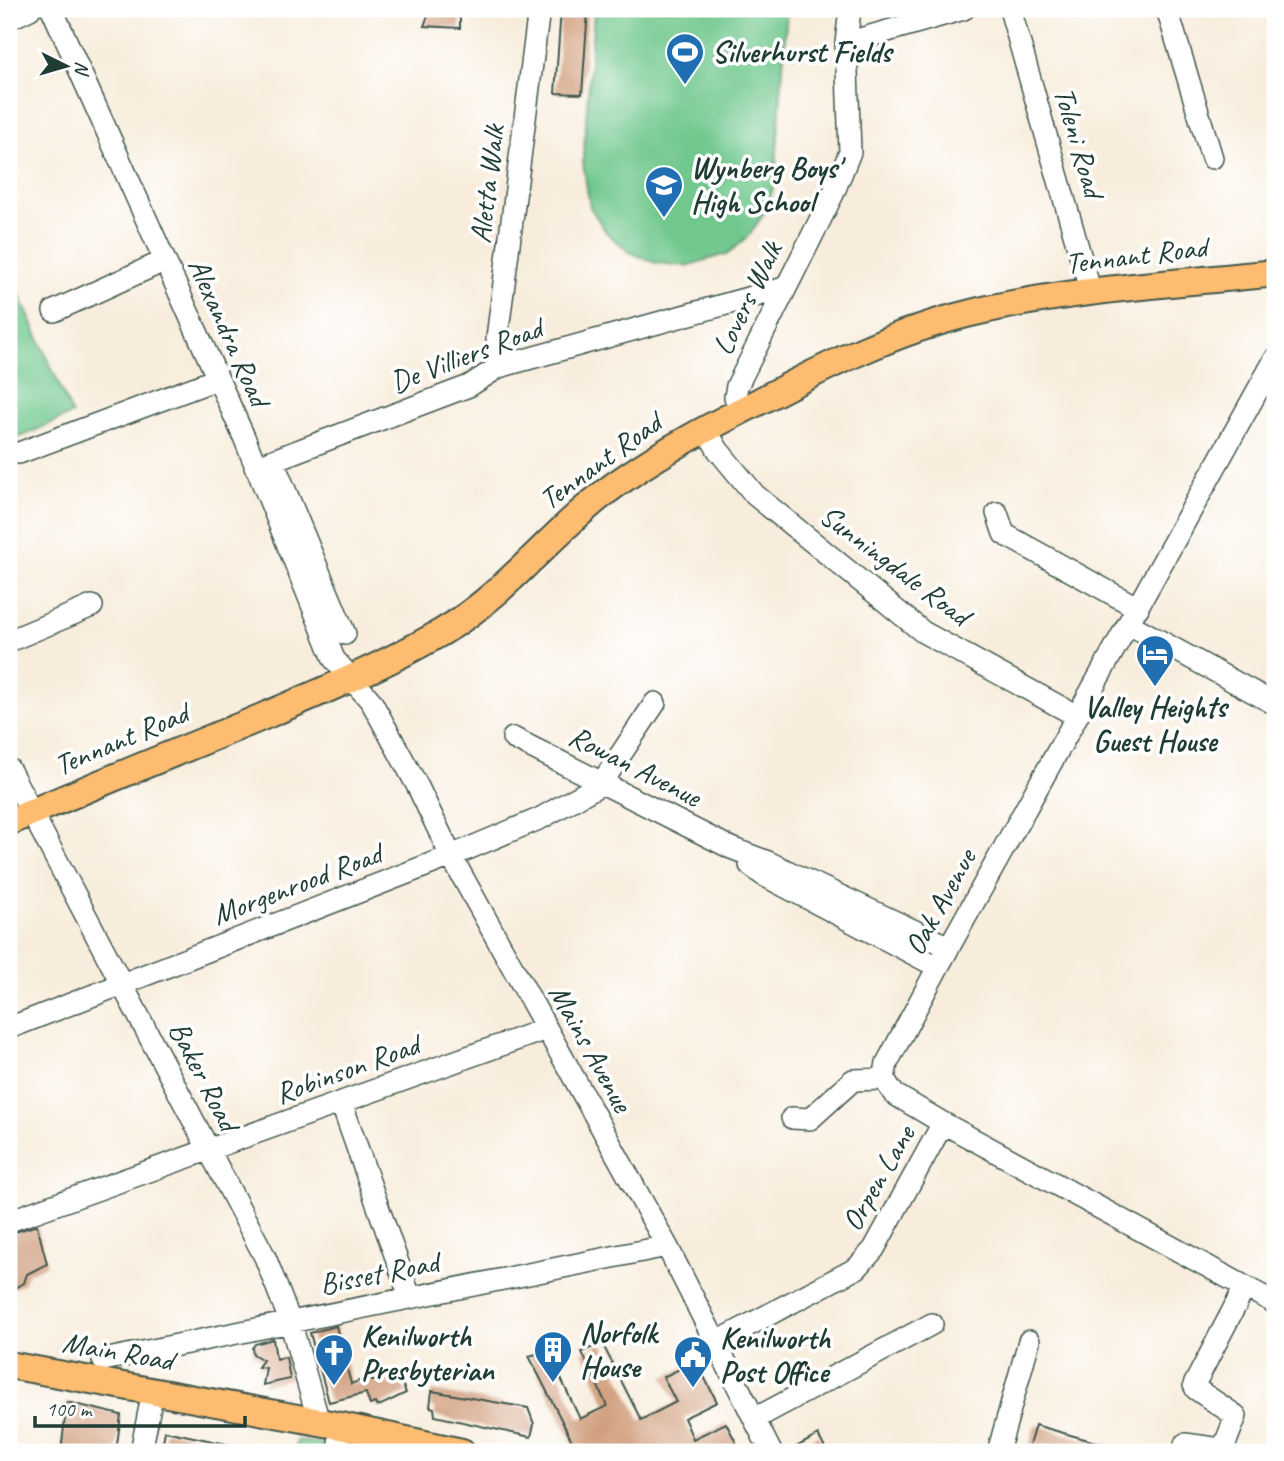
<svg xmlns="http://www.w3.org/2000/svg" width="1284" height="1461" viewBox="0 0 1284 1461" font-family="Caveat,sans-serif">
<rect width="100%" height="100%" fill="#fff"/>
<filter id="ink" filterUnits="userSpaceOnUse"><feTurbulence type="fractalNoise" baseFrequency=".0143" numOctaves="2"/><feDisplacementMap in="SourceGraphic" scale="14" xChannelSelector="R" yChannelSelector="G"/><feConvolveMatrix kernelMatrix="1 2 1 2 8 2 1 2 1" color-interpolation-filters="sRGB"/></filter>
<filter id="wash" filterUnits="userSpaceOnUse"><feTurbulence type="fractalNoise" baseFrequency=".00686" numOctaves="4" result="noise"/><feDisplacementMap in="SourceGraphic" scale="28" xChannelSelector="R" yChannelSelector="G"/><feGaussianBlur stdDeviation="1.57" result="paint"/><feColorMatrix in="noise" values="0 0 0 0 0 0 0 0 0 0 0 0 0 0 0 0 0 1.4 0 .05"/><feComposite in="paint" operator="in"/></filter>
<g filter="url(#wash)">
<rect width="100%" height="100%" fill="#f8eddc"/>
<path fill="#71c88e" stroke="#488261" stroke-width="2" d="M 594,9 L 787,9 L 775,180 L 767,208 L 751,233 L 729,253 L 686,266 L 656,263 L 629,252 L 606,232 L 590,207 L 583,163 Z
M 9,271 L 72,414 L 9,442 Z
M 297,1440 L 326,1444 L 325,1452 L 295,1452 Z"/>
<g id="blocks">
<path fill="#d09d7c" d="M 436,9 L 460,9 L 460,28 L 424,26 L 429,13 L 436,13 Z
M 561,9 L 588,9 L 582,94 L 555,93 Z
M 37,1225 L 47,1264 L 27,1274 L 24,1283 L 9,1291 L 9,1234 Z
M 336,1326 L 351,1384 L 370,1377 L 372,1381 L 386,1377 L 388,1383 L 400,1379 L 406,1393 L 377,1407 L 375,1403 L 370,1405 L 366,1393 L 329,1402 L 310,1333 Z
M 273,1339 L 276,1359 L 286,1357 L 290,1379 L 263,1385 L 266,1368 L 258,1367 L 263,1360 L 253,1354 L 252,1348 L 255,1344 Z
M 602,1343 L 641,1420 L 676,1402 L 663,1377 L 696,1361 L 717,1402 L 684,1418 L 693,1439 L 726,1423 L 741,1452 L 586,1452 L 583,1445 L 576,1449 L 529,1356 L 548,1351 L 580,1419 L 607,1406 L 582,1352 Z
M 432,1391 L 528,1408 L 534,1424 L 531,1437 L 435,1416 L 434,1408 L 430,1407 Z
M 67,1402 L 121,1415 L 116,1452 L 61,1452 Z
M 1035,1425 L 1120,1449 L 1119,1452 L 1039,1452 L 1028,1449 Z
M 165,1431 L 241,1447 L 240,1452 L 161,1452 Z
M 818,1435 L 827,1452 L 787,1452 Z"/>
</g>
</g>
<g filter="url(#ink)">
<use href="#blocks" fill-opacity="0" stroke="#40574d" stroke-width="2"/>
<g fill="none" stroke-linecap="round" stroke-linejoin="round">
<defs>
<path id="minor" d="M 52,9 L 244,437 L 334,659 L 371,701 L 418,787 L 451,856 L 667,1246 L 771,1452
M 1010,9 L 1091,293
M 1167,9 L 1212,158
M 9,19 L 30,9
M 846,43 L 964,9
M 54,311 L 164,261
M 1275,359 L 938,967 L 887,1063 L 884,1079 L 894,1094 L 943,1123 L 1275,1303
M 499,367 L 497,338 L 539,9
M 740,411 L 735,397 L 737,386 L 833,194 L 850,152 L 846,43 L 850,9
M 705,428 L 718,450 L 755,495 L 923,632 L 1077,716
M 19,453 L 217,379
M 273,461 L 345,634
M 255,467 L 469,386 L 499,367 L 784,288
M 997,513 L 1004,534 L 1138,608
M 1129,624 L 1275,704
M 9,641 L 92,606
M 513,738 L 731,848 L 768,862 L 949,947
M 9,769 L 265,1257 L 290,1321 L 319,1422
M 750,865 L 763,875 L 938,967
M 9,1028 L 451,856 L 541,818 L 601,784 L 655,703
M 341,1102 L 410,1297
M 792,1118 L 810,1119 L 853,1080 L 884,1079
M 9,1221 L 546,1029
M 717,1342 L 857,1268 L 874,1249 L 943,1123
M 103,1360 L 667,1246
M 756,1418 L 932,1324
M 1185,1444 L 1221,1449
M 141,1452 L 153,1391
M 338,1452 L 341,1426
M 998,1452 L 1029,1341
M 1222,1452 L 1236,1416 L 1196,1389 L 1194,1385 L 1245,1287"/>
<path id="major" d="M 9,822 C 89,787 170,755 250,722 C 316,694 380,668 442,632 C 512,591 556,524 625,478 C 668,448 713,425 760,401 C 826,366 894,332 967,314 C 1068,289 1173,284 1275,273
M 9,1365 L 341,1426 L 462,1452"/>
</defs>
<use href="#minor" stroke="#40574d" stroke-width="24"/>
<use href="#major" stroke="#40574d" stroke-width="30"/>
<use href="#minor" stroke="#fff" stroke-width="21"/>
<use href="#major" stroke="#fdbc6f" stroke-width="26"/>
</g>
</g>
<defs>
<symbol id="stadium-pin" viewBox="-11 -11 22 30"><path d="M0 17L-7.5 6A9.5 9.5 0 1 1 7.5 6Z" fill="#1f6fb2" stroke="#fff"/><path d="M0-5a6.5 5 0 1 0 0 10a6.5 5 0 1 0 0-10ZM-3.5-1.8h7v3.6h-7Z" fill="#fff"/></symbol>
<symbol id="school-pin" viewBox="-11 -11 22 30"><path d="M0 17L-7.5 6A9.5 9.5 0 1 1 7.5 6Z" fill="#1f6fb2" stroke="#fff"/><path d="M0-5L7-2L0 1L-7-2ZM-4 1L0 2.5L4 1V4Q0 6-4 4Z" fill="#fff"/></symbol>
<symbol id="hotel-pin" viewBox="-11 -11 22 30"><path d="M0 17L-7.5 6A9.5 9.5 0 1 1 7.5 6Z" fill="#1f6fb2" stroke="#fff"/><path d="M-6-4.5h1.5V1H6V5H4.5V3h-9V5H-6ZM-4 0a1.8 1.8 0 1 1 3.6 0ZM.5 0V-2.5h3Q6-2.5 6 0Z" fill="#fff"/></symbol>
<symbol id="building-pin" viewBox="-11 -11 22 30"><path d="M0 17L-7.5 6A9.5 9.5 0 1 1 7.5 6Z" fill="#1f6fb2" stroke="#fff"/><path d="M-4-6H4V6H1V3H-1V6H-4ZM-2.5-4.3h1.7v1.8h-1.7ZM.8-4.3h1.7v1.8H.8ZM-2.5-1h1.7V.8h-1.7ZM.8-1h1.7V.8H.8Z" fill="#fff"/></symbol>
<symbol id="church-pin" viewBox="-11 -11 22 30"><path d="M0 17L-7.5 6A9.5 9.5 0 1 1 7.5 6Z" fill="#1f6fb2" stroke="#fff"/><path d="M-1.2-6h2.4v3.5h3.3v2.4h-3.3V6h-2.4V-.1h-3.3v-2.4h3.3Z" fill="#fff"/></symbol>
<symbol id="civic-pin" viewBox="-11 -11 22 30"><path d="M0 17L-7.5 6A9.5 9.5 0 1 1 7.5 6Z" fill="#1f6fb2" stroke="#fff"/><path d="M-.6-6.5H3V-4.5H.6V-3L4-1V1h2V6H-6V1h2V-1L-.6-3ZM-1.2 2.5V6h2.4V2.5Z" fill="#fff"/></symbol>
</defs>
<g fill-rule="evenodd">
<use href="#stadium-pin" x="663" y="30" width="44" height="60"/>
<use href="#school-pin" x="642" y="163" width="44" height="60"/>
<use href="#hotel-pin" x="1133" y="632" width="44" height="60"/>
<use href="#building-pin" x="531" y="1328" width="44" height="60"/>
<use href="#church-pin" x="312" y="1331" width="44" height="60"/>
<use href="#civic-pin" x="671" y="1333" width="44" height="60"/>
</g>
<g text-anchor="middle" stroke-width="7" stroke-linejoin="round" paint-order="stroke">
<g font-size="30" font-weight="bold" fill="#1f3d34" stroke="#fff" text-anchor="start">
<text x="712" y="62">Silverhurst Fields</text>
<text x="691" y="178">Wynberg Boys'<tspan x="691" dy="34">High School</tspan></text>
<text x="1155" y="717" text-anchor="middle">Valley Heights<tspan x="1155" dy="34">Guest House</tspan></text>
<text x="580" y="1343">Norfolk<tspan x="580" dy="34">House</tspan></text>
<text x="361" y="1346">Kenilworth<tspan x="361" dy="34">Presbyterian</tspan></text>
<text x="720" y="1348">Kenilworth<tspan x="720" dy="34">Post Office</tspan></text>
</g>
<g font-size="30" fill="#1f3d34" stroke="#fff">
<text transform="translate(1079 142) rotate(74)" y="10">Toleni Road</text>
<text transform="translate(487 184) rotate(-83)" y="10">Aletta Walk</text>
<text transform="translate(1136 255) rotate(-7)" y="10">Tennant Road</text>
<text transform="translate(747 298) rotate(-64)" y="10">Lovers Walk</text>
<text transform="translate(229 332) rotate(66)" y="10">Alexandra Road</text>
<text transform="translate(466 355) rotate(-21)" y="10">De Villiers Road</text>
<text transform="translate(600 461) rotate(-36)" y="10">Tennant Road</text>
<text transform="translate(895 565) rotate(37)" y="10">Sunningdale Road</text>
<text transform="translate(121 739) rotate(-23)" y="10">Tennant Road</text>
<text transform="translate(635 766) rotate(27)" y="10">Rowan Avenue</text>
<text transform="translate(297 884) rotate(-21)" y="10">Morgenrood Road</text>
<text transform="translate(940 902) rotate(-61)" y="10">Oak Avenue</text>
<text transform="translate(591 1048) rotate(61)" y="10">Mains Avenue</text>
<text transform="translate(347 1069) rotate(-20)" y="10">Robinson Road</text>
<text transform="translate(204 1076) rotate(63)" y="10">Baker Road</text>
<text transform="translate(878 1178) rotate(-60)" y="10">Orpen Lane</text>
<text transform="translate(379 1273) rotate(-11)" y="10">Bisset Road</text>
<text transform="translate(118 1351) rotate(10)" y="10">Main Road</text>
</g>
</g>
<rect width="1284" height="1461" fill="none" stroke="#fff" stroke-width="35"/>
<g transform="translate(66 66) rotate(95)" stroke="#ffffff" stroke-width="5" paint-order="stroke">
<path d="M0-5L12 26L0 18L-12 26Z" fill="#1f3d34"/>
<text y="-10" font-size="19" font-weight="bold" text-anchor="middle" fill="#1f3d34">N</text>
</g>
<path d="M35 1416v10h210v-10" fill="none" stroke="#1f3d34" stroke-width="3.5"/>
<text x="46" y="1416" font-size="21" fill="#1f3d34" stroke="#ffffff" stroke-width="5" paint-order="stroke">100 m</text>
</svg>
